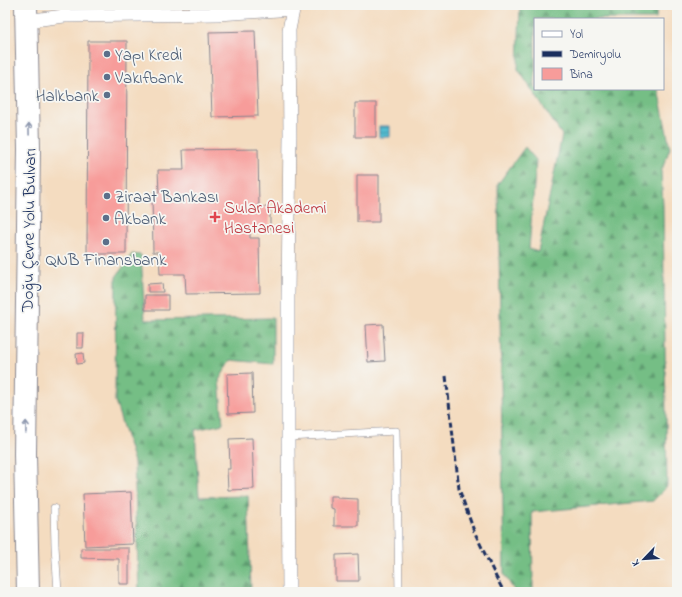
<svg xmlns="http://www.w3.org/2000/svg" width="682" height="597" viewBox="0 0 682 597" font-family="'Indie Flower',sans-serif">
<defs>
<pattern id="forest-firs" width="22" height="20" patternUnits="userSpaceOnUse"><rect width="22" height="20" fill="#75be85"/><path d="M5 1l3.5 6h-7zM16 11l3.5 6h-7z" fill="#5f9b70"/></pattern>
<pattern id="water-rules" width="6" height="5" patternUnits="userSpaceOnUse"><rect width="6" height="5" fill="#54bdd1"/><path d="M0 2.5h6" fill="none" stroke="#459aad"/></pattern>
</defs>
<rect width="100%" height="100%" fill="#f6f6f2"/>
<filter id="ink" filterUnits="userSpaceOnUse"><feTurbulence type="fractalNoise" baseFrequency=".025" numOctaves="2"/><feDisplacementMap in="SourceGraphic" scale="8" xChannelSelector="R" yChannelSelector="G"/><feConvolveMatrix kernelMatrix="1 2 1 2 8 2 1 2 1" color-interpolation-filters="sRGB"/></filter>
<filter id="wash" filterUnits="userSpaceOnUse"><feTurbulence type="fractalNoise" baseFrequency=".012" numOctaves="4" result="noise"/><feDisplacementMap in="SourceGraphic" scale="16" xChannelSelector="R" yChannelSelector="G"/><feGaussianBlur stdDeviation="0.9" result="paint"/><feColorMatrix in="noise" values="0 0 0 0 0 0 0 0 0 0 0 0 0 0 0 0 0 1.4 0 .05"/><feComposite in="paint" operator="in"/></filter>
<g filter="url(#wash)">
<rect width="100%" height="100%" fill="#f4dcc0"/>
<path fill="url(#forest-firs)" stroke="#487672" d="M 520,5 L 657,5 L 656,19 L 535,19 L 535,89 L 658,89 L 670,148 L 661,172 L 663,206 L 667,486 L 653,501 L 532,512 L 533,592 L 515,592 L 504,574 L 498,184 L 525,147 L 536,160 L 529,249 L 538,252 L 562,135 L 518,69 Z
M 132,254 L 141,255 L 145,320 L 273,318 L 273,364 L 231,360 L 219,380 L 223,424 L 195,430 L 199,497 L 248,496 L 251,592 L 139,592 L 134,462 L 115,401 L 116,277 Z"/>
<path fill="url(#water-rules)" stroke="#387698" d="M 379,126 L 390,126 L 390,137 L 379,137 Z"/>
<g id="blocks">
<path fill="#f79c9a" d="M 255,31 L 258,116 L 212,117 L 209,32 Z
M 88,41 L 127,41 L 126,254 L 87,254 Z
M 355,103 L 376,103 L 376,137 L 355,137 Z
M 258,149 L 259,207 L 270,207 L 270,229 L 250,229 L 250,238 L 259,238 L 260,293 L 186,294 L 185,274 L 160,274 L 159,252 L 153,252 L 152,193 L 159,193 L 158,170 L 184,170 L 183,150 Z
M 357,175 L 379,175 L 379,222 L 357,222 Z
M 162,283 L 163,292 L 148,292 L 148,284 Z
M 145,295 L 168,295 L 168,310 L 145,310 Z
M 383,324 L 385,361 L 368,362 L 366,325 Z
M 77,333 L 84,333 L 83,348 L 77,348 Z
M 83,353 L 84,363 L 77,364 L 76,354 Z
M 252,373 L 253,413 L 228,414 L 227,374 Z
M 252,438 L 254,489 L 228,490 L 227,469 L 230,469 L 229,439 Z
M 131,492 L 133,544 L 85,546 L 83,494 Z
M 330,496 L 337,496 L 337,498 L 358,499 L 358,526 L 334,526 L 334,509 L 330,508 Z
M 81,548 L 129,548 L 129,584 L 119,584 L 119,559 L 81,558 Z
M 358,554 L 359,581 L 336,581 L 336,555 Z"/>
</g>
</g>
<g filter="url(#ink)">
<use href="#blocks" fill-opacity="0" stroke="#88868f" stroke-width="1"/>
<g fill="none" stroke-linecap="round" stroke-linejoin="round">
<defs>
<path id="lane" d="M 288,437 L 396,431 L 399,592
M 54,508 L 55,546 L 58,592"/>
<path id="street" d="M 26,21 L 64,16 L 218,14 L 293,9
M 289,592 L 288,437 L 288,295 L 290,135 L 289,30 L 294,5"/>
<path id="highway" d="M 26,5 L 29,149 L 25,454 L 28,592"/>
</defs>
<use href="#lane" stroke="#88868f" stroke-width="8"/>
<use href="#street" stroke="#88868f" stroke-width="14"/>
<use href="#highway" stroke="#88868f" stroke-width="24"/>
<use href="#lane" stroke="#fff" stroke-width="7"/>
<use href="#street" stroke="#fff" stroke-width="13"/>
<use href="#highway" stroke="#fff" stroke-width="22"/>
<path stroke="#1b2f5e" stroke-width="3" stroke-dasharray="6 3" stroke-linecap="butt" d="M 446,376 L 459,489 L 474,531 L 496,577 L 504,592"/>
</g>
<defs><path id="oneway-shaft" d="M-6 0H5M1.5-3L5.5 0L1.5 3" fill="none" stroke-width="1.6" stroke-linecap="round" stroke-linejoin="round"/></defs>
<g stroke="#8d97ae">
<use href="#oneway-shaft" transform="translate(29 129) rotate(-91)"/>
<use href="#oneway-shaft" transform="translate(26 427) rotate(-89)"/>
</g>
</g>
<g fill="#5c6f8a" stroke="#f6f6f2" stroke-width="1.5">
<circle cx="107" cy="54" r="4"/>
<circle cx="107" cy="77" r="4"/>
<circle cx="107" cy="95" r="4"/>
<circle cx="107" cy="196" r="4"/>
<circle cx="106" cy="218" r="4"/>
<circle cx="106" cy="242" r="4"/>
</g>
<path fill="#e0444e" stroke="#f6f6f2" stroke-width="1.5" d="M213 211h4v4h4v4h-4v4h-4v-4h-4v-4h4z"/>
<g text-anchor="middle" stroke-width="3.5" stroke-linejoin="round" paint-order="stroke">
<g font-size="17" fill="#4e5e75" stroke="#f6f6f2" text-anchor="start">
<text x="115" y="60">Yapı Kredi</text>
<text x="115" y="83">Vakıfbank</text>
<text x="99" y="101" text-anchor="end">Halkbank</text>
<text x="115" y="202">Ziraat Bankası</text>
<text x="114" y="224">Akbank</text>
<text x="106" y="265" text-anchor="middle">QNB Finansbank</text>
</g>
<g font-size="17" fill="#be3a42" stroke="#f6f6f2" text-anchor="start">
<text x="224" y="213">Sular Akademi<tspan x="224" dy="20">Hastanesi</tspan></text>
</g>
<g font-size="17" fill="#1b2f5e" stroke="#f6f6f2">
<text transform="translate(28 230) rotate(-89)" y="6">Doğu Çevre Yolu Bulvarı</text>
</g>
</g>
<rect width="682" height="597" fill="none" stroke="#f6f6f2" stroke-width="20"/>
<rect x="534" y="18" width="130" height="72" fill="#f6f6f2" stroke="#9ea6b7"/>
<rect x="542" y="31" width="20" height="6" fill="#ffffff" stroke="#9ea6b7"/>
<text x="570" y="38" font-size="12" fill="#1b2f5e">Yol</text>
<rect x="542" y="51" width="20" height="6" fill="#1b2f5e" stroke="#9ea6b7"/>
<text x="570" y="58" font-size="12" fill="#1b2f5e">Demiryolu</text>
<rect x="542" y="68" width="20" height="12" fill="#f79c9a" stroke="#9ea6b7"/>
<text x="570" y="78" font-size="12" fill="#1b2f5e">Bina</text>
<g transform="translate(644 559) rotate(245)" stroke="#f6f6f2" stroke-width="3" paint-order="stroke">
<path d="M0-3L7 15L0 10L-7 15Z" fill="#1b2f5e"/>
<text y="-6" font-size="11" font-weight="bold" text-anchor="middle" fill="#1b2f5e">K</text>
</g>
</svg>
